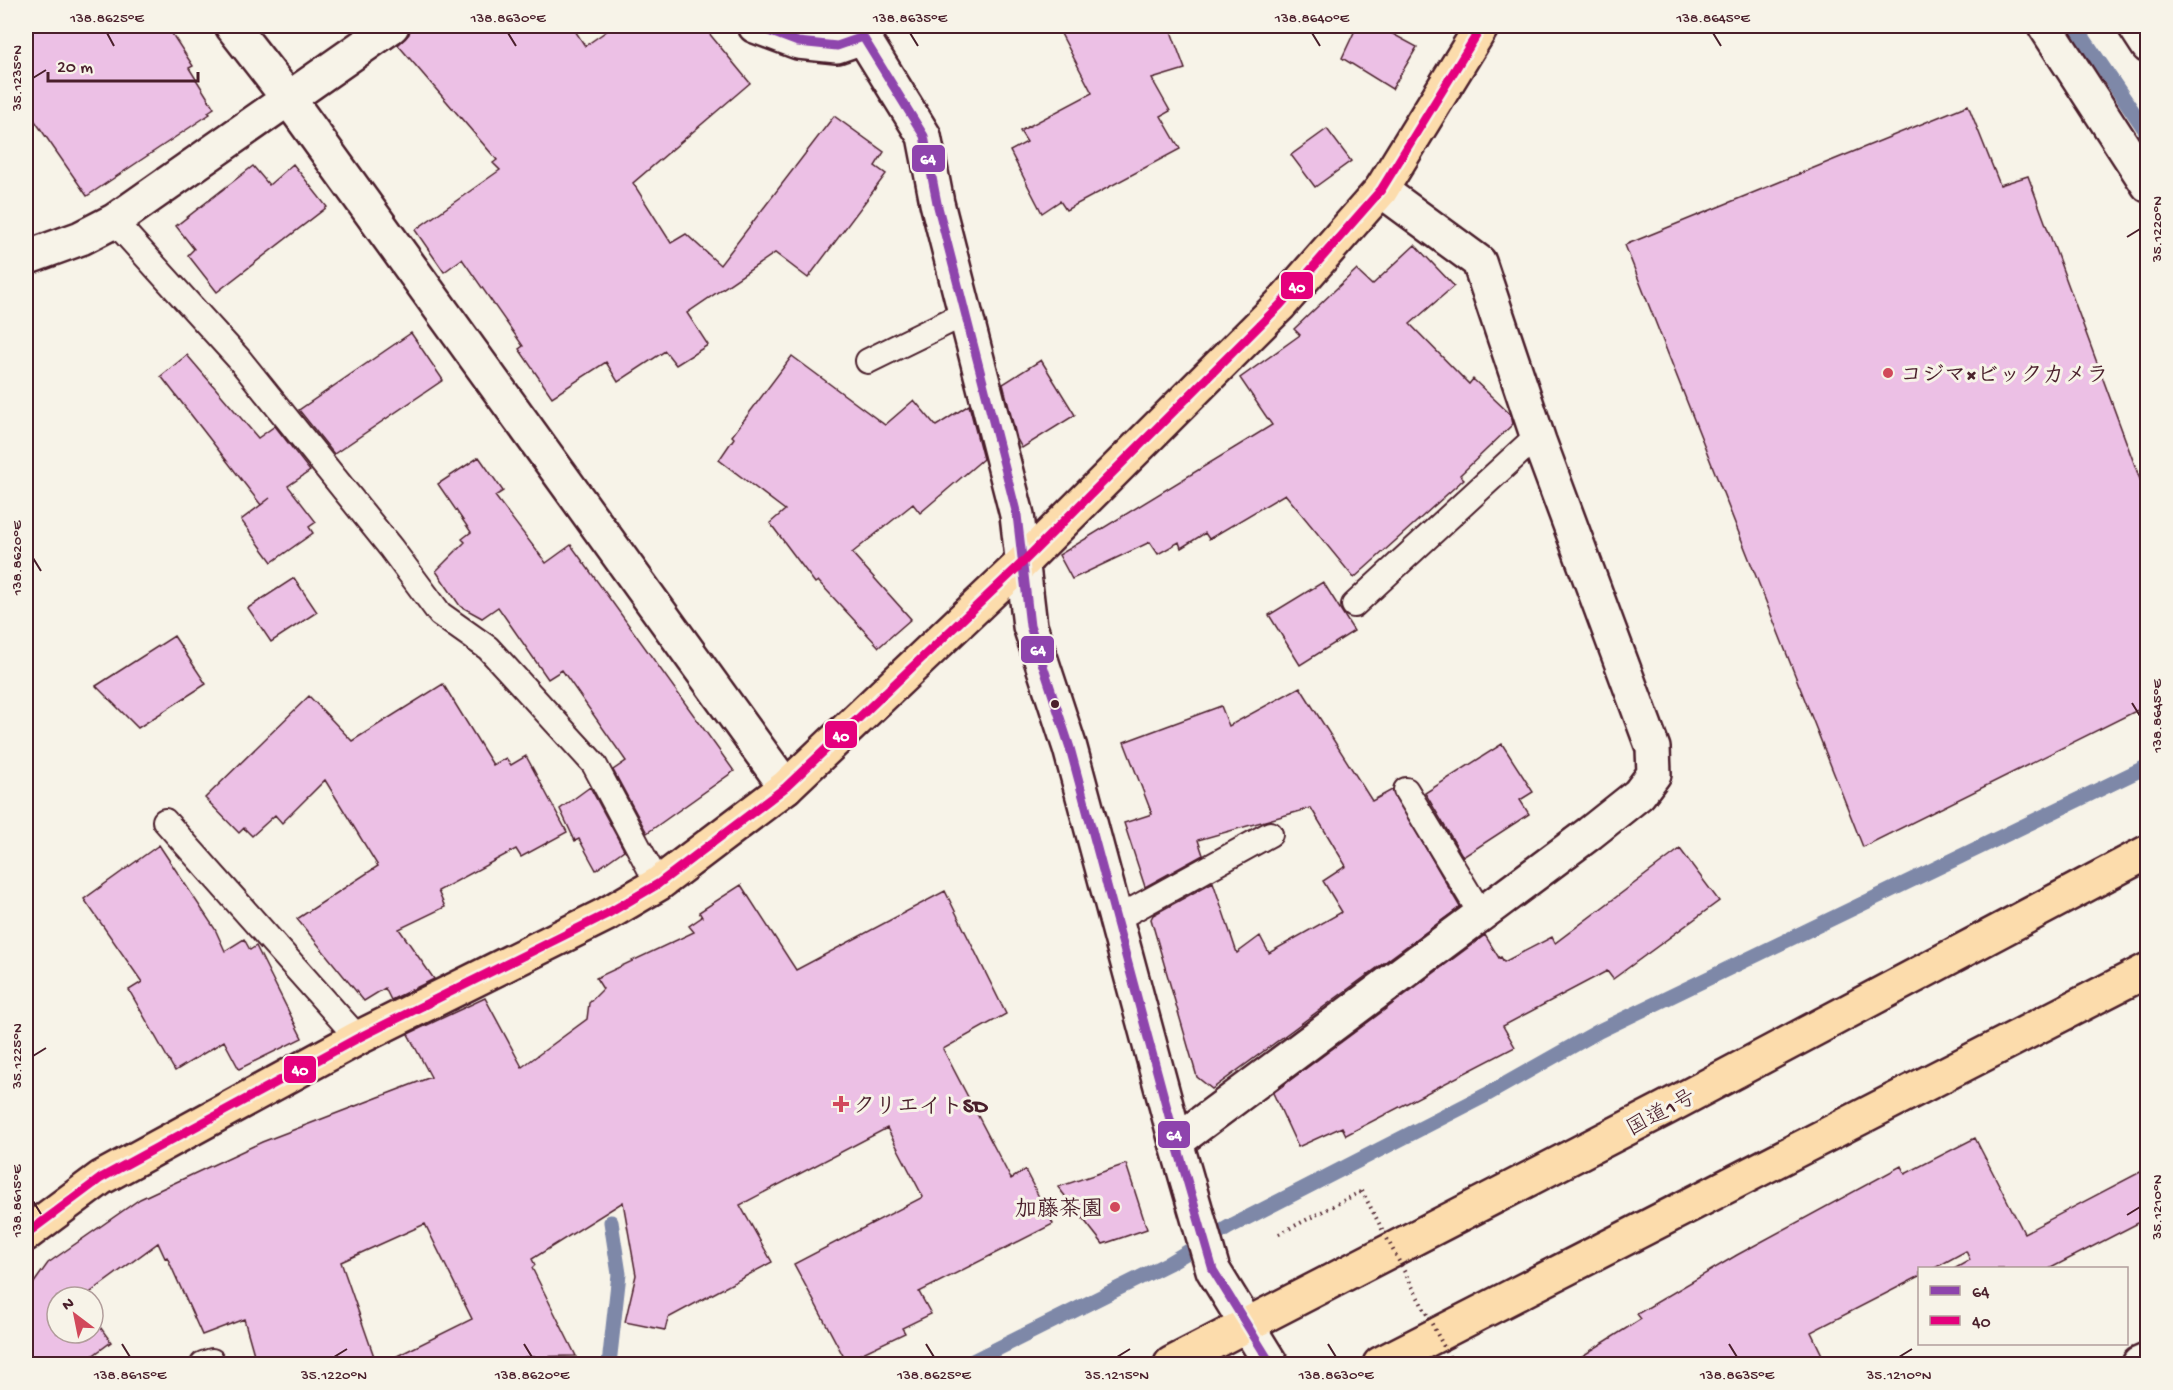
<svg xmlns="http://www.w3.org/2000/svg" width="2173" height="1390" viewBox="0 0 2173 1390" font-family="'Gochi Hand','Klee One',sans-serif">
<rect width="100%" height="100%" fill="#f7f3e8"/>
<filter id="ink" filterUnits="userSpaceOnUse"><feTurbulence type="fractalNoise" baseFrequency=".0167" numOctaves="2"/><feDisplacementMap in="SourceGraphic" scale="12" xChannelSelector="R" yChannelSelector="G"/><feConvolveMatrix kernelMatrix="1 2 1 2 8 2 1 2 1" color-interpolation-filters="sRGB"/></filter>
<g filter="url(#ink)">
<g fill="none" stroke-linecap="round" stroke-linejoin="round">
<path stroke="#7e88a8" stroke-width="15" d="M 2075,26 L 2148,134
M 609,1364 L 619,1274 L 611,1222
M 967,1364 L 1169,1263 L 1229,1227 L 1486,1095 L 1599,1031 L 2148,766"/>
</g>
<path fill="#ecc0e5" stroke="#4a1f2b" stroke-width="1.5" d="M 26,26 L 167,26 L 193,66 L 189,68 L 214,108 L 208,112 L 210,114 L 87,196 L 26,108 Z
M 411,26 L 572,26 L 585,46 L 614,26 L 703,26 L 750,83 L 633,183 L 671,243 L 686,234 L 720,265 L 834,116 L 884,152 L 875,166 L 886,174 L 808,278 L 775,253 L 687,313 L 708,345 L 676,365 L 665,351 L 618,382 L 606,362 L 552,397 L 519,349 L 523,346 L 462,259 L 444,272 L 415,230 L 500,170 L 493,163 L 497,160 L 398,45 L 409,34 Z
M 1057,26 L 1169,26 L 1185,69 L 1152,79 L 1170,111 L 1161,116 L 1180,149 L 1066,210 L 1060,201 L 1042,213 L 1010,151 L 1027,142 L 1020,131 L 1092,93 Z
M 1357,26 L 1378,26 L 1417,47 L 1392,89 L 1342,58 Z
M 1968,105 L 2000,185 L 2028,176 L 2148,501 L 2148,705 L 1863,847 L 1625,245 Z
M 1327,129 L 1351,161 L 1315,187 L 1291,155 Z
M 293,164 L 327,207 L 217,292 L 188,255 L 194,249 L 176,226 L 253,166 L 269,185 Z
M 1415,245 L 1454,286 L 1410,324 L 1469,384 L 1473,379 L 1511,415 L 1513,424 L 1460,475 L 1464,479 L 1354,578 L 1285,494 L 1209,539 L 1205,533 L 1181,548 L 1179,542 L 1158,554 L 1150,542 L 1072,579 L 1059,555 L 1272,425 L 1240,378 L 1300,335 L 1294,329 L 1356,270 L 1372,285 Z
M 411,333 L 443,380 L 334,454 L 299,410 Z
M 187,355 L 258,438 L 275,426 L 310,471 L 288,486 L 316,522 L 309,527 L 313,533 L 272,562 L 241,520 L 270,498 L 261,505 L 161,376 Z
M 792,356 L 885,425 L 914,400 L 936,426 L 969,405 L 983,459 L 920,513 L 913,504 L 852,553 L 911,619 L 879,647 L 818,581 L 815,583 L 770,523 L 785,510 L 719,460 L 734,438 L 732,436 Z
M 1041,360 L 1075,415 L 1022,448 L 1017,439 L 1003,384 Z
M 479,457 L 503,491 L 495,496 L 546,563 L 571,545 L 734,771 L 647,833 L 613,770 L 626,761 L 562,670 L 548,679 L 498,607 L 482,618 L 460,606 L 436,571 L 465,542 L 462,539 L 471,532 L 438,484 Z
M 294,578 L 317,612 L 271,642 L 248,608 Z
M 1323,582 L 1354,631 L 1300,665 L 1269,615 Z
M 174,636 L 206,684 L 138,728 L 96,686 Z
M 443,684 L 493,765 L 506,758 L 511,765 L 526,756 L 567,832 L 521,857 L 516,849 L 438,891 L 445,907 L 399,929 L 434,979 L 391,1000 L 385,988 L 364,1001 L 297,919 L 378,866 L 325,780 L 282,823 L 275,815 L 252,836 L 244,828 L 239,833 L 205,798 L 309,696 L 352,741 Z
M 1300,687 L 1372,801 L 1392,790 L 1460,907 L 1212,1089 L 1197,1077 L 1151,919 L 1153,915 L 1213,882 L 1237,953 L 1260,936 L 1269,953 L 1342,912 L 1323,881 L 1346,866 L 1311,808 L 1198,840 L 1203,855 L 1145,887 L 1124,823 L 1152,814 L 1124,742 L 1221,706 L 1229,726 Z
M 1502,744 L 1533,792 L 1520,800 L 1529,814 L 1463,857 L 1425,793 Z
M 590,787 L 624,850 L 596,870 L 579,839 L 575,841 L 560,809 Z
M 159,845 L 215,929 L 225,951 L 244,939 L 250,950 L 256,946 L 302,1038 L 239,1069 L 224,1041 L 175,1071 L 129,990 L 142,982 L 84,899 Z
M 1680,849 L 1719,901 L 1613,979 L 1607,971 L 1503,1026 L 1515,1047 L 1346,1135 L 1342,1127 L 1298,1147 L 1273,1093 L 1485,935 L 1499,958 L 1501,957 L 1504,962 L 1552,937 L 1555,943 Z
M 741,885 L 796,970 L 945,891 L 1006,1014 L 943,1049 L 1011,1179 L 1025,1170 L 1053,1224 L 919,1292 L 931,1314 L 902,1328 L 905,1333 L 846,1361 L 794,1264 L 923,1197 L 887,1128 L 740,1205 L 772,1262 L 668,1318 L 665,1330 L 625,1322 L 636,1275 L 623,1202 L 532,1259 L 535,1265 L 532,1268 L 576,1356 L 525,1357 L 509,1365 L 379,1365 L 472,1319 L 425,1224 L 341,1262 L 377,1365 L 257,1365 L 244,1319 L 202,1335 L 167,1257 L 165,1258 L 158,1243 L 84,1297 L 57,1297 L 57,1333 L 93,1333 L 93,1317 L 111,1342 L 80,1365 L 26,1365 L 26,1294 L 48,1263 L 140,1199 L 262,1142 L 431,1077 L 408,1034 L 485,998 L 522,1067 L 587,1019 L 589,1003 L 603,989 L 596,978 L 694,932 L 689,926 L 702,917 L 699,912 Z
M 1975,1138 L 2024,1233 L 2148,1168 L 2148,1218 L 2049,1269 L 1954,1269 L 1970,1260 L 1966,1251 L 1933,1269 L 1920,1269 L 1920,1276 L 1811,1332 L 1827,1365 L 1568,1365 L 1641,1319 L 1637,1314 L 1737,1255 L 1901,1166 L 1905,1174 Z
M 1126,1164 L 1147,1229 L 1103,1244 L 1058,1187 Z"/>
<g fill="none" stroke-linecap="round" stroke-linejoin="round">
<defs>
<path id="lane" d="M 114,221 L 239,359 L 391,548 L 440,614 L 488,648 L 594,764 L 658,884
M 868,361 L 964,314
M 1354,605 L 1538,435
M 1406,790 L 1481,914
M 165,821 L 358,1038
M 1116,919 L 1270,834
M 203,1364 L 212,1361 L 213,1364"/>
<path id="street" d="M 232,26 L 288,98 L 786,787
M 755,26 L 798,42 L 837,46 L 863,37 L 924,136 L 937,203 L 1017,515 L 1030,626 L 1070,748 L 1176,1142 L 1590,833 L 1639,794 L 1654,774 L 1653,748 L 1539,441 L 1479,262 L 1381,190
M 2045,26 L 2148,185
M 2135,26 L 2148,46
M 26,258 L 81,238 L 114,221 L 392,26
M 2139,1364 L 2148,1360"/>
<path id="secondary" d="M 1176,1142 L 1213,1270 L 1271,1364"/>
<path id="primary" d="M 26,1234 L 101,1178 L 358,1038 L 607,914 L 658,884 L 786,787 L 1022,563 L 1280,305 L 1381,190 L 1482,26"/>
<path id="highway" d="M 1171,1364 L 1666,1108 L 2148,852
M 1380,1364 L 2148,970"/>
</defs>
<use href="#lane" stroke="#4a1f2b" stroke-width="28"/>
<use href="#street" stroke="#4a1f2b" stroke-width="38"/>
<use href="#secondary" stroke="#4a1f2b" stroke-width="38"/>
<use href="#primary" stroke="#4a1f2b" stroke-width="38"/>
<use href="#highway" stroke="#4a1f2b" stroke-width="38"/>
<path stroke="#4a1f2b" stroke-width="4" stroke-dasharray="1.5 4.5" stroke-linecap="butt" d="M 1279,1234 L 1362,1191"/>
<use href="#lane" stroke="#f7f3e8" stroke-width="24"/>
<use href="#street" stroke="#f7f3e8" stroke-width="33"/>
<use href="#secondary" stroke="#f7f3e8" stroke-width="33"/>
<use href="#primary" stroke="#fcdcac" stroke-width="33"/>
<use href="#highway" stroke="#fcdcac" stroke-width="33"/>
<path stroke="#4a1f2b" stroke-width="4" stroke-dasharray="1.5 4.5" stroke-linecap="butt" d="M 1362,1191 L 1453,1364"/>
<defs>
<path id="bus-1" d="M 755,26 L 798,42 L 837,46 L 863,37 L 924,136 L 937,203 L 1017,515 L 1030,626 L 1070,748 L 1176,1142 L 1213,1270 L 1271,1364"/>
<path id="bus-2" d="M 26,1234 L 101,1178 L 358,1038 L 607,914 L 658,884 L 786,787 L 1022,563 L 1280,305 L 1381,190 L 1482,26"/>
</defs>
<use href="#bus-1" stroke="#f7f3e8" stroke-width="14"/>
<use href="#bus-2" stroke="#f7f3e8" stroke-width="14"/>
<use href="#bus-1" stroke="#8e44ad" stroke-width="9"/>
<use href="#bus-2" stroke="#e5007d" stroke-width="9"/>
</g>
</g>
<path fill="none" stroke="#4a1f2b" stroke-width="2" d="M 107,33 L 114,46M 508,33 L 516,46M 910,33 L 918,46M 1312,33 L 1320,46M 1713,33 L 1721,46M 33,78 L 46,70M 2127,237 L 2140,229M 33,558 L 41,571M 2132,703 L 2140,716M 33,1056 L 46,1048M 33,1201 L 41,1214M 2127,1215 L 2140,1207M 122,1344 L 130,1357M 524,1344 L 532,1357M 926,1344 L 934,1357M 1328,1344 L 1336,1357M 1729,1344 L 1737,1357M 334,1357 L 347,1349M 1117,1357 L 1130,1349M 1899,1357 L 1912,1349"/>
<g fill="#d1495b" stroke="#f7f3e8" stroke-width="2">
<circle cx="1888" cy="373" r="6"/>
<path d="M838 1095h6v6h6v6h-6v6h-6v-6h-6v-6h6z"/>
<circle cx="1115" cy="1207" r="6"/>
</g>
<circle fill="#4a1f2b" stroke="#f7f3e8" stroke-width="2" cx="1055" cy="704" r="5"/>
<g text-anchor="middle" stroke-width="6" stroke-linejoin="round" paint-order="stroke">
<g font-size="22" font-weight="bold" fill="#4a1f2b" stroke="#f7f3e8" text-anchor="start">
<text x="1900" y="381">コジマ×ビックカメラ</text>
<text x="853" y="1112">クリエイトSD</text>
<text x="1103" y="1215" text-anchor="end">加藤茶園</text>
</g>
<g font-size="22" fill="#4a1f2b" stroke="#f7f3e8">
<text transform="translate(1660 1111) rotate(-28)" y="8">国道1号</text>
</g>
</g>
<g stroke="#f7f3e8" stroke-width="2">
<rect x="911" y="144" width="35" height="29" rx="6" fill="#8e44ad"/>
<rect x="1280" y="271" width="34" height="29" rx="6" fill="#e5007d"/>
<rect x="1020" y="635" width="35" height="29" rx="6" fill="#8e44ad"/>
<rect x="824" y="720" width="34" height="29" rx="6" fill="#e5007d"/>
<rect x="283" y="1055" width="34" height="29" rx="6" fill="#e5007d"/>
<rect x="1157" y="1120" width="34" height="29" rx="6" fill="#8e44ad"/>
</g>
<g font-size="16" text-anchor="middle" font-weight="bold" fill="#fff">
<text x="928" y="164">64</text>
<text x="1297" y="292">40</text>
<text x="1038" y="655">64</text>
<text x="841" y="741">40</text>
<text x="300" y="1075">40</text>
<text x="1174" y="1140">64</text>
</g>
<rect width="2173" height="1390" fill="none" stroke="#f7f3e8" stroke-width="66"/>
<rect x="1918" y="1267" width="210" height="78" fill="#f7f3e8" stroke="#b29e9c" stroke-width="1.5"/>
<rect x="1930" y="1286" width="30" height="9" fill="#8e44ad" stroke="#b29e9c" stroke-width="1.5"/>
<text x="1972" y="1297" font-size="18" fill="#4a1f2b">64</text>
<rect x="1930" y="1316" width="30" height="9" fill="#e5007d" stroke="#b29e9c" stroke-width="1.5"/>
<text x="1972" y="1327" font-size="18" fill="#4a1f2b">40</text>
<g transform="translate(75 1315) rotate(328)"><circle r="28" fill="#f7f3e8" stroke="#b29e9c" stroke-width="1.5"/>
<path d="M0-4.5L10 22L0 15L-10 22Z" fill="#d1495b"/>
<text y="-9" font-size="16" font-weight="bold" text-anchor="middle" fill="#4a1f2b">N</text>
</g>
<path d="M48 72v9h150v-9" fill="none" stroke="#4a1f2b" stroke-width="3"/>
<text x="57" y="72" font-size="18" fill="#4a1f2b" stroke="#f7f3e8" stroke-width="4.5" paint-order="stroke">20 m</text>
<rect x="33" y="33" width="2107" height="1324" fill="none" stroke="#4a1f2b" stroke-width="2"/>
<g font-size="15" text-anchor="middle" fill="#4a1f2b">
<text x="107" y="22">138.8625°E</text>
<text x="508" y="22">138.8630°E</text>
<text x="910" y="22">138.8635°E</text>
<text x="1312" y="22">138.8640°E</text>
<text x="1713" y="22">138.8645°E</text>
<text transform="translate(16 78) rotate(-90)" y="5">35.1235°N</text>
<text transform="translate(2156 229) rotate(-90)" y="5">35.1220°N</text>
<text transform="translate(16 558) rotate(-90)" y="5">138.8620°E</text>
<text transform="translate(2156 716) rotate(-90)" y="5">138.8645°E</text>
<text transform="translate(16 1056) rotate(-90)" y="5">35.1225°N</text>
<text transform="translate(16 1201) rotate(-90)" y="5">138.8615°E</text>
<text transform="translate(2156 1207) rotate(-90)" y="5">35.1210°N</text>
<text x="130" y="1379">138.8615°E</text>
<text x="334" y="1379">35.1220°N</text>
<text x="532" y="1379">138.8620°E</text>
<text x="934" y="1379">138.8625°E</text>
<text x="1117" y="1379">35.1215°N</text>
<text x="1336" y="1379">138.8630°E</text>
<text x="1737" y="1379">138.8635°E</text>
<text x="1899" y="1379">35.1210°N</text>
</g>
</svg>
